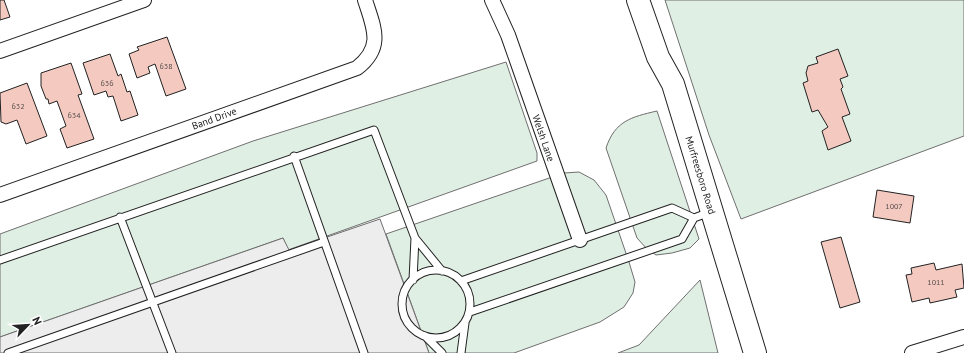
<svg xmlns="http://www.w3.org/2000/svg" width="964" height="353" viewBox="0 0 964 353" font-family="'PT Sans',sans-serif">
<rect width="100%" height="100%" fill="#fff"/>
<path fill="#e0efe3" stroke="#6f6f6f" d="M 665,0 L 964,0 L 964,136 L 741,219 L 709,135 Z
M 506,62 L 537,153 L 537,161 L 288,250 L 283,238 L 0,337 L 0,234 L 253,141 Z
M 657,111 L 699,239 L 690,248 L 672,253 L 656,255 L 647,249 L 637,238 L 606,148 C 615,121 631,117 657,111 Z
M 579,172 L 594,180 L 606,195 L 629,262 L 635,282 L 633,293 L 624,307 L 600,322 L 514,353 L 429,353 L 386,234 L 564,173 Z
M 700,280 L 718,353 L 618,353 L 639,345 Z"/>
<path fill="#ededed" stroke="#6f6f6f" d="M 380,219 L 429,353 L 0,353 L 0,337 L 60,316 L 283,238 L 289,250 Z"/>
<path fill="#f3c9c0" stroke="#222" d="M 0,0 L 4,0 L 10,17 L 0,20 Z
M 167,37 L 186,89 L 166,96 L 155,64 L 148,67 L 150,73 L 137,78 L 129,54 L 139,50 L 137,47 Z
M 838,49 L 848,76 L 840,79 L 843,87 L 841,89 L 850,114 L 842,117 L 851,141 L 828,150 L 822,131 L 828,127 L 818,110 L 812,112 L 803,83 L 808,81 L 806,73 L 808,66 L 818,63 L 816,57 Z
M 110,54 L 118,76 L 121,74 L 127,92 L 130,91 L 138,115 L 121,121 L 113,96 L 108,97 L 106,91 L 94,95 L 83,63 Z
M 71,63 L 82,94 L 78,95 L 94,139 L 67,148 L 60,129 L 66,126 L 57,101 L 49,104 L 48,99 L 46,99 L 41,86 L 41,73 Z
M 27,83 L 47,136 L 26,144 L 17,120 L 6,124 L 1,122 L 0,93 Z
M 877,190 L 914,196 L 910,223 L 873,217 Z
M 841,237 L 860,302 L 840,308 L 821,242 Z
M 934,263 L 936,270 L 962,264 L 964,288 L 955,290 L 957,297 L 930,303 L 929,298 L 912,302 L 906,275 L 912,274 L 911,268 Z"/>
<g fill="none" stroke-linecap="round" stroke-linejoin="round">
<defs>
<path id="service" d="M 294,156 L 364,353
M 120,217 L 172,353
M 0,260 L 374,130 L 415,238 L 442,271
M402 304a34 34 0 1 1 68 0a34 34 0 1 1-68 0Z
M 413,280 L 415,238
M 461,281 L 672,208 L 694,218
M 470,312 L 682,239 L 694,218 L 710,212
M 425,336 L 442,353
M 8,353 L 324,242
M 461,353 L 465,323"/>
<path id="minor" d="M 492,0 L 508,35 L 580,240
M 0,51 L 144,0
M 0,195 L 357,68 C 384,47 374,28 365,0
M 912,353 L 964,337"/>
<path id="primary" d="M 638,0 L 658,57 L 673,84 L 755,353"/>
</defs>
<use href="#service" stroke="#222" stroke-width="9"/>
<use href="#minor" stroke="#222" stroke-width="16"/>
<use href="#primary" stroke="#222" stroke-width="24"/>
<use href="#service" stroke="#fff" stroke-width="7"/>
<use href="#minor" stroke="#fff" stroke-width="14"/>
<use href="#primary" stroke="#fff" stroke-width="22"/>
</g>
<g text-anchor="middle" stroke-width="3" stroke-linejoin="round" paint-order="stroke">
<g font-size="8" fill="#564c4a">
<text x="166" y="69">638</text>
<text x="107" y="86">636</text>
<text x="18" y="109">632</text>
<text x="74" y="118">634</text>
<text x="894" y="209">1007</text>
<text x="936" y="285">1011</text>
</g>
<g font-size="10" fill="#222" stroke="#fff">
<text transform="translate(214 118) rotate(-20)" y="4">Band Drive</text>
<text transform="translate(544 138) rotate(71)" y="4">Welsh Lane</text>
<text transform="translate(701 175) rotate(73)" y="4">Murfreesboro Road</text>
</g>
</g>
<g transform="translate(28 325) rotate(65)" stroke="#ffffff" stroke-width="3" paint-order="stroke">
<path d="M0-3L7 15L0 10L-7 15Z" fill="#222222"/>
<text y="-6" font-size="11" font-weight="bold" text-anchor="middle" fill="#222222">N</text>
</g>
</svg>
